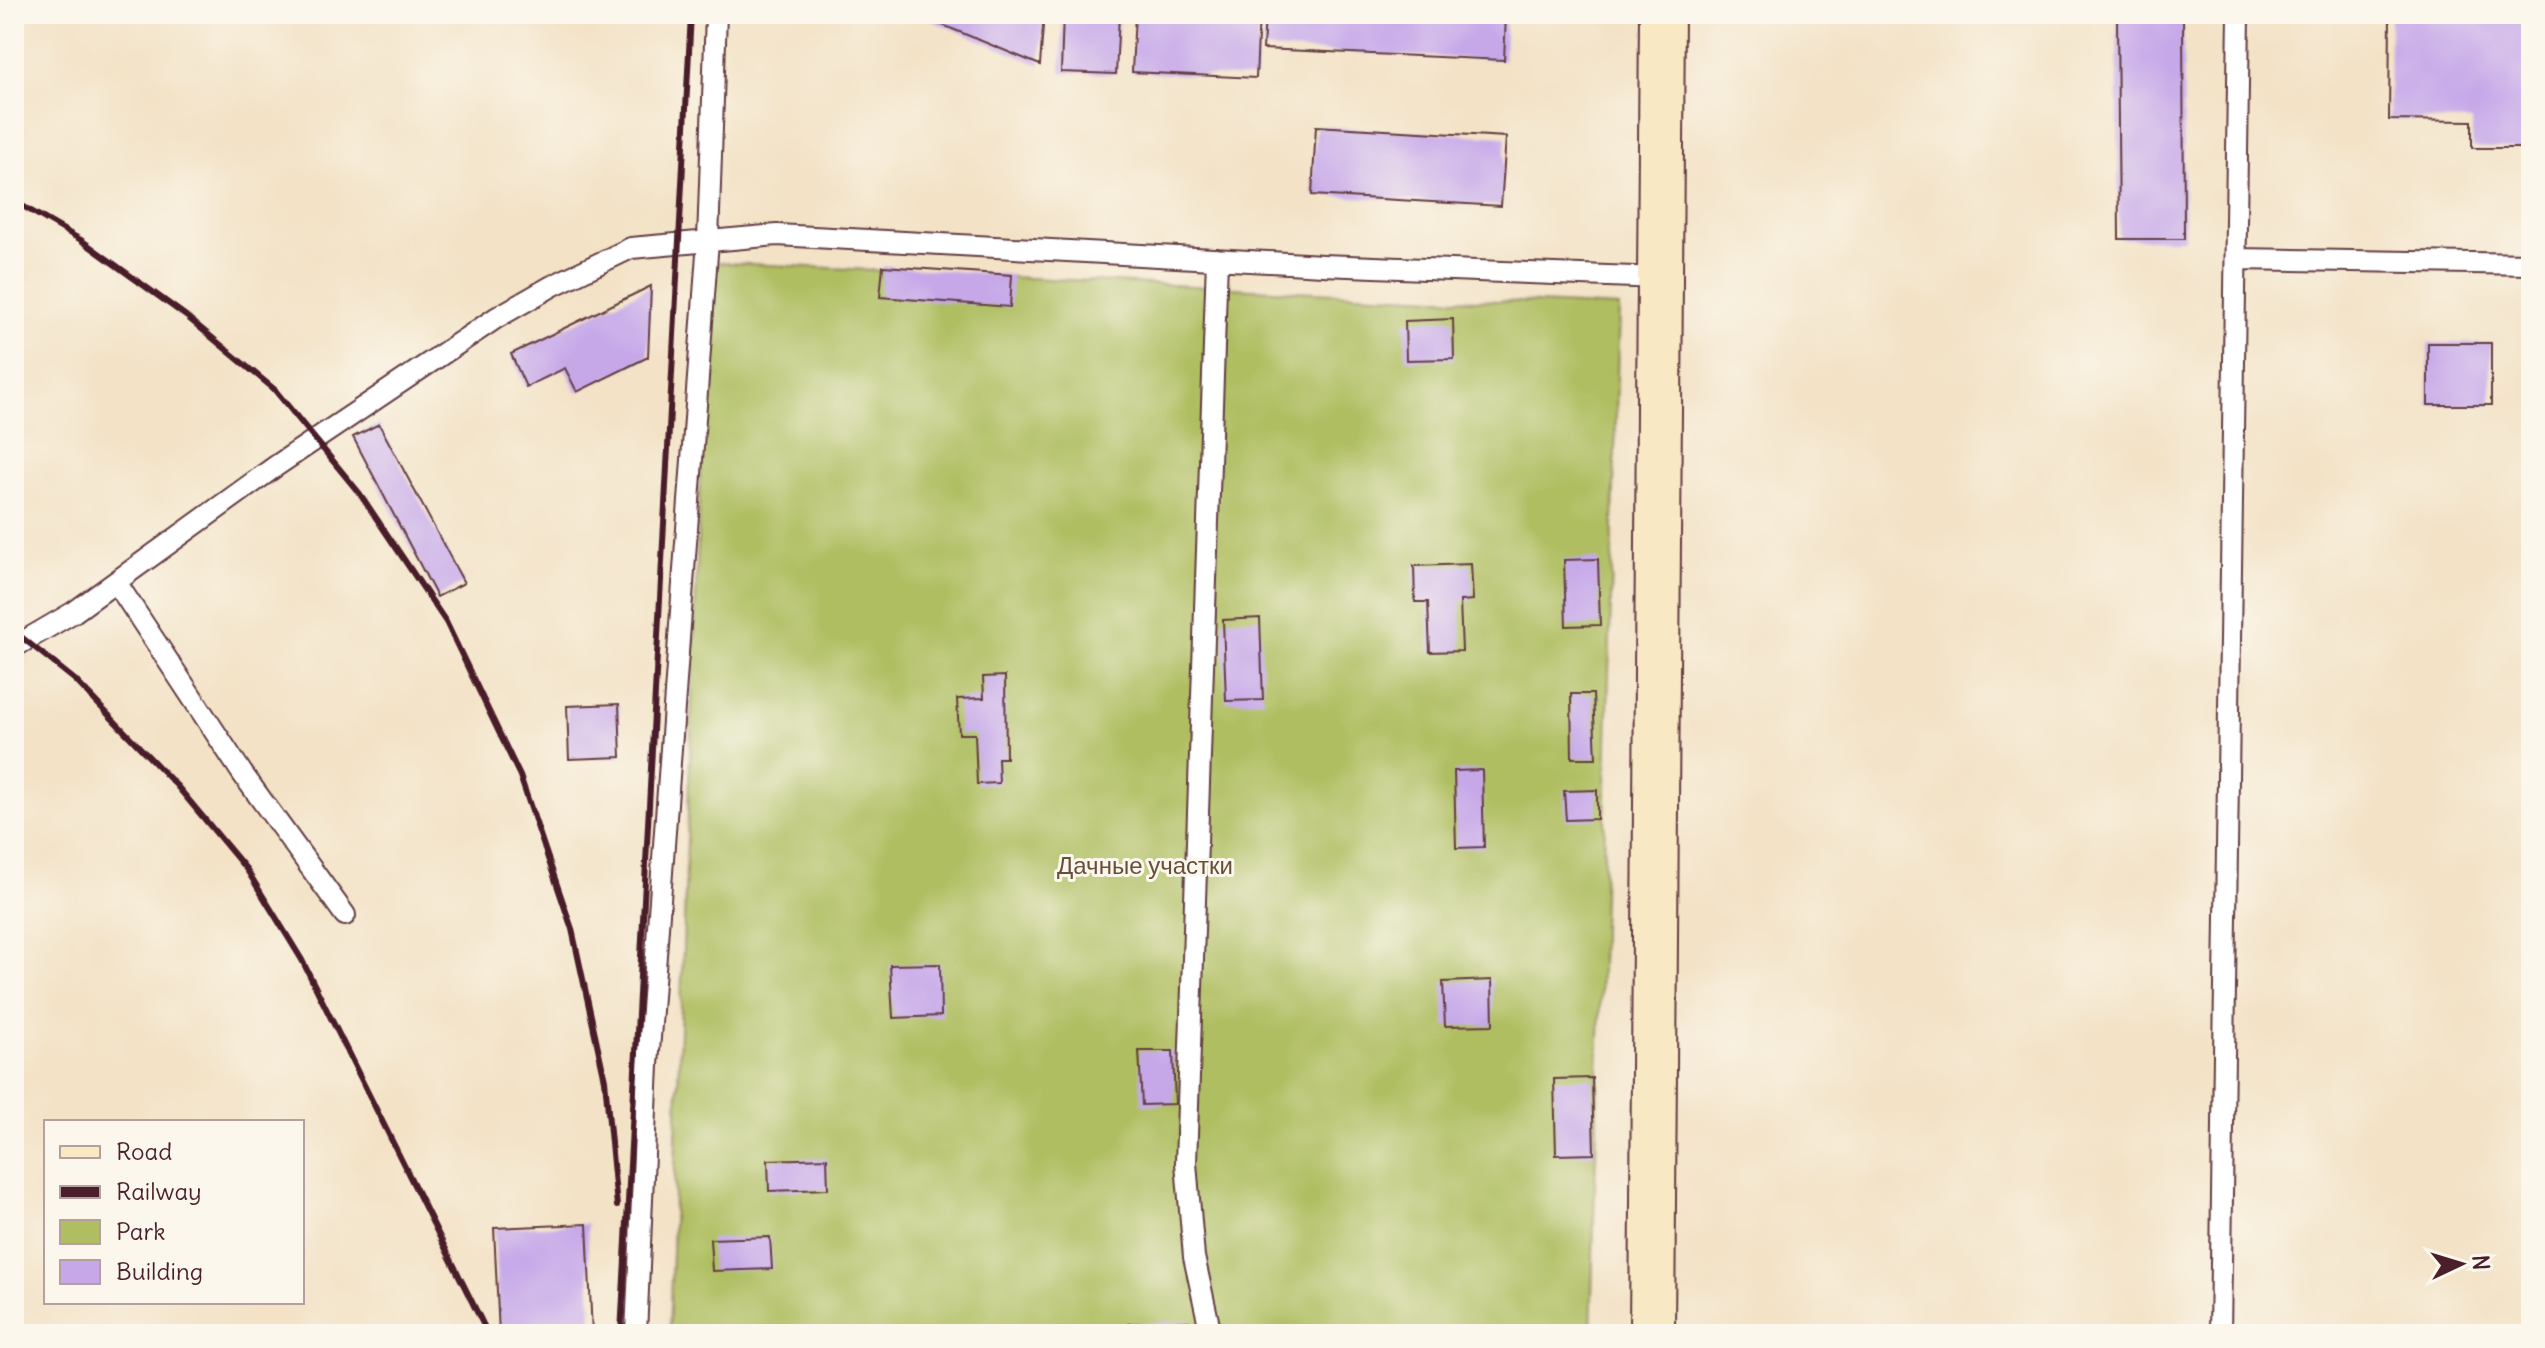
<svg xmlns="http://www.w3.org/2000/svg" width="2545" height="1348" viewBox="0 0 2545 1348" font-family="Delius,sans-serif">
<rect width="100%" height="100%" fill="#fbf7ec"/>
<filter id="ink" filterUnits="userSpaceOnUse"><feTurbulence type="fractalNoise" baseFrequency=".0125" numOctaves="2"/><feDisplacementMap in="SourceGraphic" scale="16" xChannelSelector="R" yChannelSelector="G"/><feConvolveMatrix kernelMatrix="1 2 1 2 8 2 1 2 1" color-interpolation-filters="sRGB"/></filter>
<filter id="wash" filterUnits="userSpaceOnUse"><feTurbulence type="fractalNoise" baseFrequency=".006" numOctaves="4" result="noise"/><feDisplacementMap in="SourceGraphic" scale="32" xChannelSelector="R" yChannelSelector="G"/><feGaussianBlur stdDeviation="1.8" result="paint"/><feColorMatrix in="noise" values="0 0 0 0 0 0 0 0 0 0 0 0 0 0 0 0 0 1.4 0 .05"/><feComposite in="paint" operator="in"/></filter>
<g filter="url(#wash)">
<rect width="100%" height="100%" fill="#f3e2c6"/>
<path fill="#afbe60" stroke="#7c6e46" stroke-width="2" d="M 708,262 L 1619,307 L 1591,1334 L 669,1334 Z"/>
<g id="blocks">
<path fill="#c6a8e9" d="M 916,14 L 1044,14 L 1040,65 Z
M 1063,14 L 1119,14 L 1116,74 L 1061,72 Z
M 1135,14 L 1259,14 L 1256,78 L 1132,72 Z
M 1265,14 L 1506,14 L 1504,60 L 1263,49 Z
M 2117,14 L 2183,14 L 2184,239 L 2119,239 Z
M 2390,14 L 2531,14 L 2531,148 L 2472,148 L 2472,121 L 2389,120 Z
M 1316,126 L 1506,137 L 1501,206 L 1312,195 Z
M 883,266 L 1012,275 L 1010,307 L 880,297 Z
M 651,286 L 648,357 L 577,392 L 565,368 L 526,387 L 511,354 Z
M 1453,319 L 1454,359 L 1406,360 L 1405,321 Z
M 2428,343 L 2491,343 L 2491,405 L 2428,405 Z
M 379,424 L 464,583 L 437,597 L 353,437 Z
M 1598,559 L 1600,625 L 1566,626 L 1564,560 Z
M 1471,564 L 1473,600 L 1460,601 L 1462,651 L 1430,652 L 1428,602 L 1415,602 L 1414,566 Z
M 1260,618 L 1263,700 L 1226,701 L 1223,620 Z
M 1005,676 L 1006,758 L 998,758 L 999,783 L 977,784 L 975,734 L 959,734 L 957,699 L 984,698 L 983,677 Z
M 1571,694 L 1593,694 L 1596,758 L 1572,758 Z
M 619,704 L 621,757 L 569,759 L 567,706 Z
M 1482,770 L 1484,847 L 1456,848 L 1454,771 Z
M 1597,790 L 1597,819 L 1566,820 L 1564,791 Z
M 940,964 L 941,1016 L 893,1018 L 890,965 Z
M 1492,980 L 1493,1025 L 1445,1026 L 1443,982 Z
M 1139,1051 L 1173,1051 L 1175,1104 L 1142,1105 Z
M 1592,1078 L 1594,1154 L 1556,1155 L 1554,1079 Z
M 827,1158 L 828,1189 L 769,1191 L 768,1160 Z
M 587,1224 L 592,1334 L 499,1334 L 494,1228 Z
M 770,1237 L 772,1269 L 712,1271 L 710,1239 Z
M 1189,1321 L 1190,1334 L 1129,1334 L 1128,1324 Z"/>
</g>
</g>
<g filter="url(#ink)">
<use href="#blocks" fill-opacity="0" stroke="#633c42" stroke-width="2"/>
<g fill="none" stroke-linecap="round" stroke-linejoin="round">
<defs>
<path id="lane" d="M 2237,259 L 2531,264
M 116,582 L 242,773 L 345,915
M 14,647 L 74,612 L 276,466 L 496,318 L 552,286 L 631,248 L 777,235 L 1323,265 L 1660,278
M 636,1334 L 648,1065 L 708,240 L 716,14
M 1211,1334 L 1194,1257 L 1186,1163 L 1217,259
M 2220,1334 L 2239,14"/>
<path id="secondary" d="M 1652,1334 L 1662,14"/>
</defs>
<use href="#lane" stroke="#633c42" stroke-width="24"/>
<use href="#secondary" stroke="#633c42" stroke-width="48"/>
<use href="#lane" stroke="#fff" stroke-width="20"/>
<use href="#secondary" stroke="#f8e8c3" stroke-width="44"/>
<path stroke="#4a1f2b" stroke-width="6" d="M 14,201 L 81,240 L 186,316 L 274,389 L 360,494 L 446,622 L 520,776 L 572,929 L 605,1080 L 617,1206
M 14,631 L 75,680 L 177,786 L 247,870 L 302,960 L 488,1334
M 621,1334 L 691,14"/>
</g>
</g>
<g text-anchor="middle" stroke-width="6" stroke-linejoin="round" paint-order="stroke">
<g font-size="24" fill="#684f3b" stroke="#fbf7ec">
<text x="1145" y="874">Дачные участки</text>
</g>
</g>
<rect width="2545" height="1348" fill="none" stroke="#fbf7ec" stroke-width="48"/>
<rect x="44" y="1120" width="260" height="184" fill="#fbf7ec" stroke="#b4a19f" stroke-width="2"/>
<rect x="60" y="1146" width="40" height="12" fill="#f8e8c3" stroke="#b4a19f" stroke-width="2"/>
<text x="116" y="1160" font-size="24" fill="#4a1f2b">Road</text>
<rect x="60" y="1186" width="40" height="12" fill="#4a1f2b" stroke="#b4a19f" stroke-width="2"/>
<text x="116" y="1200" font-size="24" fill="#4a1f2b">Railway</text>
<rect x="60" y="1220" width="40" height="24" fill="#afbe60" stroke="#b4a19f" stroke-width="2"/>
<text x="116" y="1240" font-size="24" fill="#4a1f2b">Park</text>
<rect x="60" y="1260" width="40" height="24" fill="#c6a8e9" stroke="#b4a19f" stroke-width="2"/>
<text x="116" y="1280" font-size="24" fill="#4a1f2b">Building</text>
<g transform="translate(2461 1264) rotate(86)" stroke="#fbf7ec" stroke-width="6" paint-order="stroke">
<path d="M0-6L14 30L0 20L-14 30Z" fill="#4a1f2b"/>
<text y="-12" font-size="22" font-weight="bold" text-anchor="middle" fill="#4a1f2b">N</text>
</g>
</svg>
